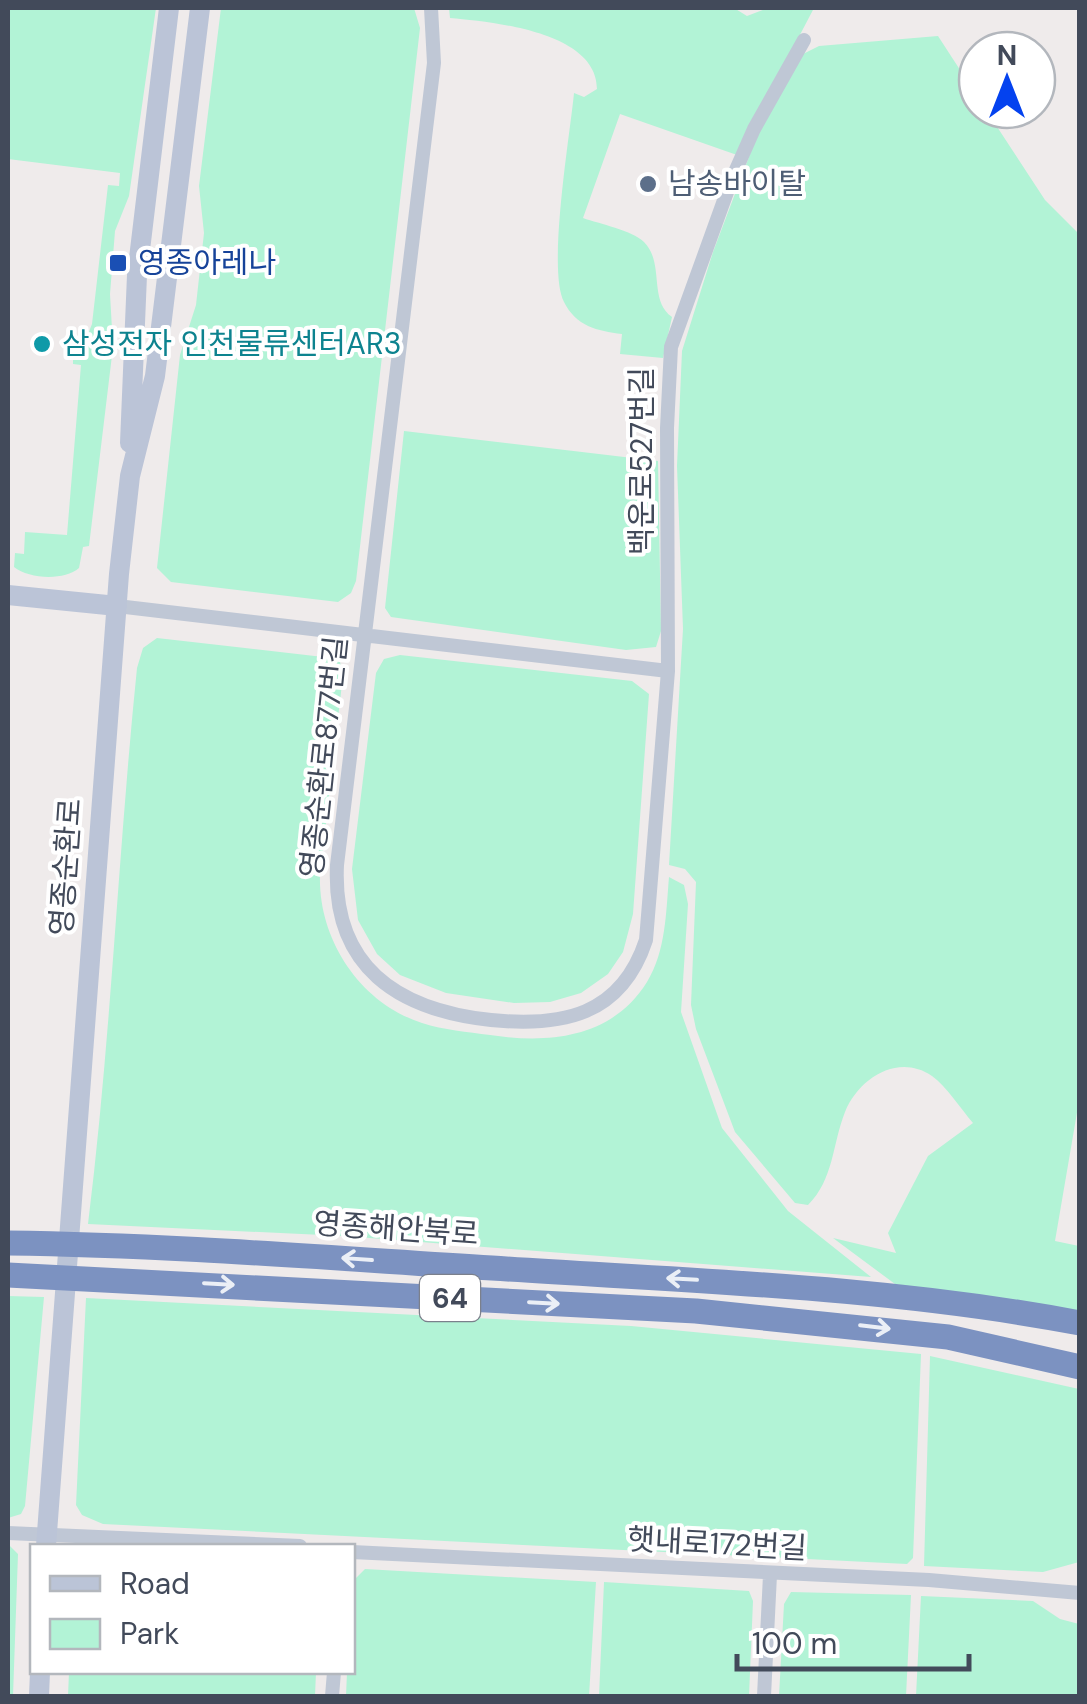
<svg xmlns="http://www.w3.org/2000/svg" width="1087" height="1704" viewBox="0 0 1087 1704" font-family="'DM Sans','Noto Sans KR',sans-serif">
<rect width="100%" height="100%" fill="#efebeb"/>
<path fill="#b2f3d6" d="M 8,8 L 156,8 L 129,196 L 115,231 L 110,294 L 113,347 L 89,546 L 83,547 L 79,568 C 64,581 29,579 14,567 L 15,553 L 24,554 L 25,532 L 67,535 L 81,365 L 73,364 L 73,357 L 85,342 L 92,324 L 108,185 L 119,186 L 120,173 L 8,159 Z
M 221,8 L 414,8 L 420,28 L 356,581 L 351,593 L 338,602 L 171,582 L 157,568 L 180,355 L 196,305 L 204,233 L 199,186 Z
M 449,8 L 734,8 L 747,16 L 768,8 L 814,8 L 737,155 L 620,114 L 583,218 C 600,224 631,230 644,242 C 665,263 648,300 672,317 L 663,358 L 620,354 L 622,334 C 597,331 576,326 564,302 C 547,270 570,135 574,93 L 584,97 L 597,89 C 597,32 494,22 450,18 Z
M 938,36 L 977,96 L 977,110 L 986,110 L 1045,200 L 1079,234 L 1080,1095 L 1055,1241 L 1079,1246 L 1079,1315 L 895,1284 L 833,1238 L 896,1253 L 888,1233 L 928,1156 L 973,1123 C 961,1109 947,1087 932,1076 C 898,1053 859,1078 845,1112 C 832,1145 834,1179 808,1205 L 795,1203 L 735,1132 L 696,1029 L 691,1005 L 696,882 L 685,869 L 669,865 L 683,629 L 677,466 L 682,351 L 713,252 L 758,133 L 803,54 L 819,46 Z
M 404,431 L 658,461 L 661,631 L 656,647 L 626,650 L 391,617 L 385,608 Z
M 157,638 L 332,658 L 340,662 L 343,675 L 320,875 C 318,939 360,1003 422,1023 C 444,1030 467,1032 490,1035 C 550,1044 612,1038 647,982 C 666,951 666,912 669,877 L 684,885 L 688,904 L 681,1012 L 722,1128 L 788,1211 L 871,1277 L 344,1236 L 88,1224 C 111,1039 118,853 137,668 L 143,648 Z
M 400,655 L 632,681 L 649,694 L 633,914 L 623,952 L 608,974 L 581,993 L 550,1002 L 514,1003 L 446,993 L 400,975 L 377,954 L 358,920 L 352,869 L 376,673 L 384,659 Z
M 8,1296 L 44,1297 L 25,1506 L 21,1514 L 8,1518 Z
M 86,1298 L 631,1326 L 921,1354 L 913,1558 L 907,1564 L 103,1524 L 82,1515 L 76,1505 Z
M 930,1356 L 1079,1389 L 1079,1562 L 1043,1572 L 924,1566 Z
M 8,1544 L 18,1554 L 13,1696 L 8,1696 Z
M 365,1569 L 596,1582 L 589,1696 L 346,1696 L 347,1672 L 352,1672 L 353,1581 Z
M 604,1582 L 749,1591 L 753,1601 L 749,1696 L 599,1696 Z
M 791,1592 L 911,1595 L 906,1696 L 779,1696 L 784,1604 Z
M 921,1596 L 1033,1601 L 1060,1619 L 1079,1624 L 1079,1696 L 916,1696 Z
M 69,1672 L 316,1672 L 315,1696 L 68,1696 Z"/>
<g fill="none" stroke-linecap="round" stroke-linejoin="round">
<path stroke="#bfc7d5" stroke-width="14" d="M 431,8 L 434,63 L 337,865 C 332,967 398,1010 491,1020 C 562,1027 621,1016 646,940 L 668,671 L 667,428 L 671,347 L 731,181 L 754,129 L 804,40
M 117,606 L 668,671
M 8,1533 L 300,1546
M 352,1552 L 929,1580 L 1080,1593
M 332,1696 L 334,1672
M 764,1696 L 770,1575"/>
<path stroke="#bbc4d7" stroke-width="20" d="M 130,443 L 137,275 L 169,8
M 8,595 L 117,606
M 46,1546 L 119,574 L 130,476 L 155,376 L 200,8
M 39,1696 L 40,1672"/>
<path stroke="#7c92c1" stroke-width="25" d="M 8,1243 C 169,1245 330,1258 492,1268 C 688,1281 885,1286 1080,1323
M 8,1275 L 696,1311 L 948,1337 L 1080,1367"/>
</g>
<defs><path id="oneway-shaft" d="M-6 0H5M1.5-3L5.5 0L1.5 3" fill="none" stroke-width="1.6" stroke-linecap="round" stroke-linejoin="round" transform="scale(2.5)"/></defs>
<g stroke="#ebeff6">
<use href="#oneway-shaft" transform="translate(357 1259) rotate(-176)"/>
<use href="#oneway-shaft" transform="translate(682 1279) rotate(-177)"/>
<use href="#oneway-shaft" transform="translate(219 1284) rotate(3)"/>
<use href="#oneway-shaft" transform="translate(544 1303) rotate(3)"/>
<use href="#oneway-shaft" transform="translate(875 1327) rotate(7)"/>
</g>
<circle fill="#5c6f8a" stroke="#fff" stroke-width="4" cx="648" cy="184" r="10"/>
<rect fill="#1a4fb4" stroke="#fff" stroke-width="4" x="108" y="253" width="20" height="20" rx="5"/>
<circle fill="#0f9aa8" stroke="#fff" stroke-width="4" cx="42" cy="344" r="10"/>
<g text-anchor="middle" stroke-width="8" stroke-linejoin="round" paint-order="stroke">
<rect fill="#fff" stroke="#7b808c" stroke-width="2.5" x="420" y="1275" width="60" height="46" rx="8"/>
<g font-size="28" font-weight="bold" fill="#424a5a">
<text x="450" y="1308">64</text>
</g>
<g font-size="30" fill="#4e5e75" stroke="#fff" text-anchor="start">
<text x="668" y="194">남송바이탈</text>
</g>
<g font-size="30" fill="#164399" stroke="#fff" text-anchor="start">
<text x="138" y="273">영종아레나</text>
</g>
<g font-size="30" fill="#0d838f" stroke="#fff" text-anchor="start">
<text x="62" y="354">삼성전자 인천물류센터AR3</text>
</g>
<g font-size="30" fill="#424a5a" stroke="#fff">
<text transform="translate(642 461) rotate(-90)" y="10">백운로527번길</text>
<text transform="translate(324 757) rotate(-84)" y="10">영종순환로877번길</text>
<text transform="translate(66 867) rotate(-86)" y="10">영종순환로</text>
<text transform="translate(396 1229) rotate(4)" y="10">영종해안북로</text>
<text transform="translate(717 1544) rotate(3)" y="10">햇내로172번길</text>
</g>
</g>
<rect width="1087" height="1704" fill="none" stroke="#424a5a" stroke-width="20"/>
<rect x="30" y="1544" width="325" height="130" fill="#ffffff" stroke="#b3b7bd" stroke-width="2.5"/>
<rect x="50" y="1576" width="50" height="15" fill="#bbc4d7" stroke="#b3b7bd" stroke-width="2.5"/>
<text x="120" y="1594" font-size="30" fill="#424a5a">Road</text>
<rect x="50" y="1619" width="50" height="30" fill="#b2f3d6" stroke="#b3b7bd" stroke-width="2.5"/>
<text x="120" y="1644" font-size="30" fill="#424a5a">Park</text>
<g transform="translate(1007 80)"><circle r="48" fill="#ffffff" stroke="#b3b7bd" stroke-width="2.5"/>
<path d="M0-8L18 38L0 25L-18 38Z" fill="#0442ef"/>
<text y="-15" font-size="28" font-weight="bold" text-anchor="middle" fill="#424a5a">N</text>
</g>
<path d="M737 1654v15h232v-15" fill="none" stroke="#424a5a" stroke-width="5"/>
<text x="752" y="1654" font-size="30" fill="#424a5a" stroke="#ffffff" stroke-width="8" paint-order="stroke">100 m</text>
</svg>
